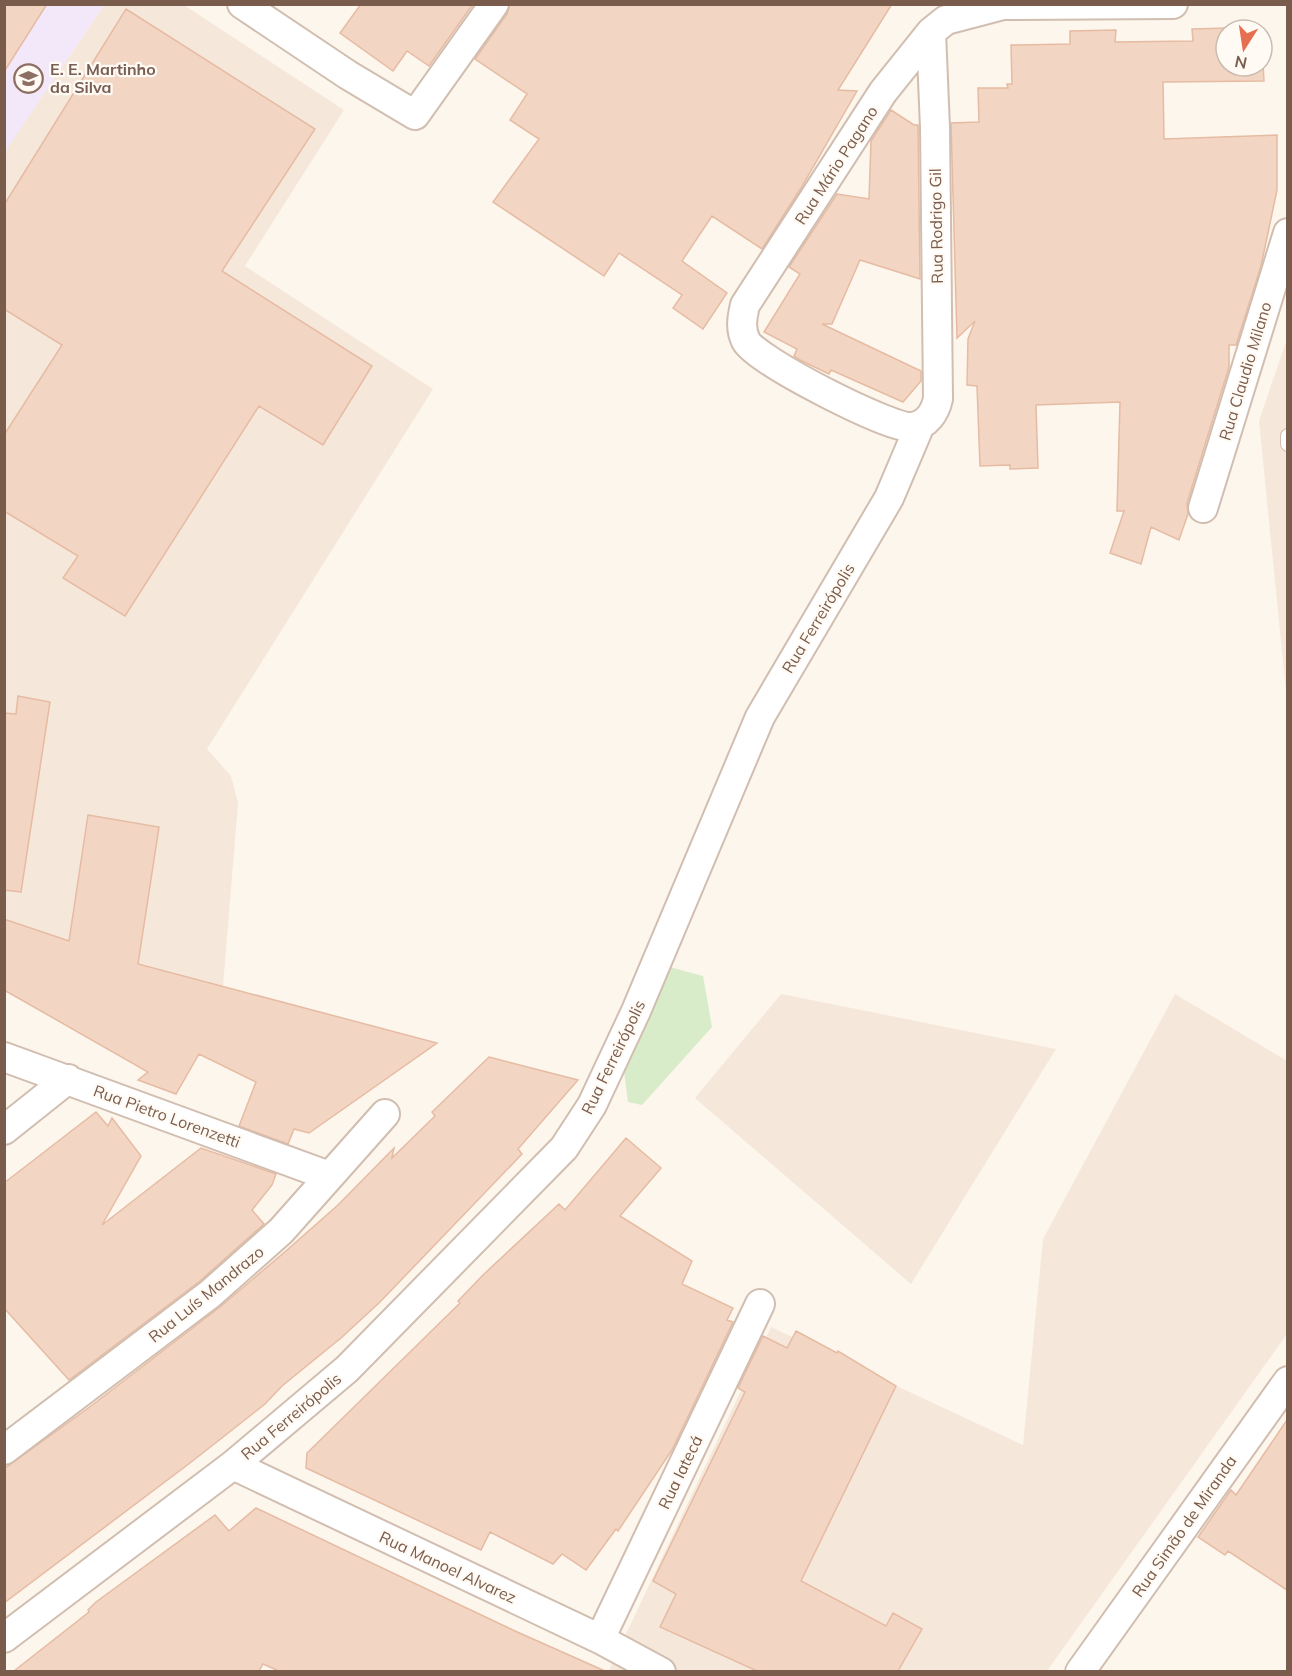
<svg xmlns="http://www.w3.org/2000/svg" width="1292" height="1676" viewBox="0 0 1292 1676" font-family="Mulish,sans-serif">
<rect width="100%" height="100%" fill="#fdf6ec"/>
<path fill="#f5e8da" d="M 104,5 L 184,5 L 344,110 L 245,266 L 433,389 L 207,749 L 231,776 L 238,803 L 223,987 L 67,945 L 5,919 L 4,152 Z
M 1287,339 L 1287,702 L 1259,421 Z
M 781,994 L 1056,1049 L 911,1284 L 695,1098 Z
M 1175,994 L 1287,1061 L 1287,1334 L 1047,1671 L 608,1672 L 771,1327 L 1023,1445 L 1043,1239 Z"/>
<path fill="#f3e8fa" d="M 5,5 L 104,5 L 5,152 Z"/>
<path fill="#d8ecc9" d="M 666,966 L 703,976 L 712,1027 L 642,1105 L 628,1102 L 623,1064 Z"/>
<path fill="#f3d5c3" stroke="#e6bba3" stroke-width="1.5" d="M 4,4 L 47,4 L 4,72 Z
M 361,4 L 473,4 L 429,66 L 407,51 L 393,71 L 340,33 Z
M 510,4 L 892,4 L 838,90 L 857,91 L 801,188 L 762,249 L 712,216 L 682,261 L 727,293 L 703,329 L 673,308 L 682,295 L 619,253 L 604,276 L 493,202 L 539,139 L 510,120 L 527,94 L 475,59 L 507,14 Z
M 126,9 L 315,129 L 222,271 L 372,366 L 323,445 L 259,406 L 125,616 L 63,578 L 78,556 L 4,511 L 4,435 L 62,345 L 4,309 L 4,205 Z
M 1261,27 L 1261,30 L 1226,30 L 1226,66 L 1262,66 L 1262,47 L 1264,81 L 1163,82 L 1164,139 L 1277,135 L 1277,190 L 1261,266 L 1236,345 L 1229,345 L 1229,367 L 1187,503 L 1188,514 L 1179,540 L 1151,527 L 1141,564 L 1110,553 L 1124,511 L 1117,511 L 1120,402 L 1036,405 L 1038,468 L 1010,469 L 1010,465 L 980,466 L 977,386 L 967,385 L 968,339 L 975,321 L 957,338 L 951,123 L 979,122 L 978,88 L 1008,88 L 1007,84 L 1012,84 L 1011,45 L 1070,44 L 1070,31 L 1116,30 L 1115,42 L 1193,41 L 1192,29 Z
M 891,110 L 914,125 L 918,125 L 920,279 L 860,260 L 832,324 L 822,324 L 921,371 L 921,381 L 903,402 L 831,370 L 829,374 L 800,360 L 794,356 L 797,349 L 764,332 L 800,274 L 789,267 L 837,194 L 869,199 L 871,141 Z
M 18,696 L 50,702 L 21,892 L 4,890 L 4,713 L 16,714 Z
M 88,815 L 159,827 L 138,964 L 437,1043 L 309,1133 L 294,1129 L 288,1144 L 239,1126 L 256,1082 L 199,1054 L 176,1094 L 138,1080 L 148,1072 L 4,990 L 4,919 L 69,941 Z
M 489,1057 L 578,1080 L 518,1149 L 522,1154 L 380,1302 L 341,1338 L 282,1386 L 265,1404 L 190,1463 L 4,1603 L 4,1469 L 91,1406 L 220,1307 L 287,1250 L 338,1205 L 394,1148 L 392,1158 L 435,1116 L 432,1112 Z
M 96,1112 L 108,1126 L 112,1118 L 141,1156 L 102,1225 L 201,1148 L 276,1174 L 272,1185 L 252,1210 L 264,1224 L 200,1281 L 69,1380 L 4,1308 L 4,1183 Z
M 626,1138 L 661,1168 L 620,1216 L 692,1261 L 682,1284 L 733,1308 L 727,1320 L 733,1322 L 672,1450 L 618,1531 L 616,1529 L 586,1570 L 562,1554 L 553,1564 L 490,1532 L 481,1550 L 306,1468 L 307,1453 L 460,1303 L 458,1301 L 483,1275 L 559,1204 L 565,1210 Z
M 796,1331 L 837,1353 L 838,1351 L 896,1386 L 801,1581 L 886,1626 L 893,1613 L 922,1629 L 898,1671 L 757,1671 L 660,1627 L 676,1594 L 653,1581 L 745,1392 L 738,1388 L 763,1336 L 787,1348 Z
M 1287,1420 L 1287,1590 L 1228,1551 L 1225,1555 L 1198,1537 L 1231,1490 L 1236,1495 Z
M 256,1508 L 515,1631 L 605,1671 L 279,1671 L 263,1664 L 259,1671 L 14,1671 L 89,1612 L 88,1610 L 96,1602 L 215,1515 L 229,1531 Z"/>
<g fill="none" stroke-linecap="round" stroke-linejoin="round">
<defs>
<path id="lane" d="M 1288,436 L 1288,444"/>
<path id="street" d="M 242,4 L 348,75 L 415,115 L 494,4
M 931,32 L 935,128 L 938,399 C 935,412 927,425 912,427 C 890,429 757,361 746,341 C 740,329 742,318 745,305 L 883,92 L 931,32 L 946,20 L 1003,5 L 1173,4
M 1203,508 L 1288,233
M 4,1057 L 329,1176
M 4,1130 L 68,1079
M 4,1450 L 210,1294 L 281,1231 L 385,1114
M 233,1465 L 600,1639 L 661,1672
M 4,1638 L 233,1465 L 347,1369 L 564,1148 L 592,1105 L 636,1011 L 760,717 L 889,498 L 920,425
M 600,1639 L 760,1304
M 1080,1672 L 1288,1381"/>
</defs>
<use href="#lane" stroke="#d1beb0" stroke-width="16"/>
<use href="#street" stroke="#d1beb0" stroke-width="32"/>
<use href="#lane" stroke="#fff" stroke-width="14"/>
<use href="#street" stroke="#fff" stroke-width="28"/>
</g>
<defs>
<symbol id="school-ring" viewBox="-11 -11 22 22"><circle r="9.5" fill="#fffaf3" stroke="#8d6e63" stroke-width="1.5"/><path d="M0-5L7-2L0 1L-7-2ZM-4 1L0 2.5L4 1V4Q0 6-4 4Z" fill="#8d6e63"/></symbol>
</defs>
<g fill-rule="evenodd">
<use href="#school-ring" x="12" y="62" width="33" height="33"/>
</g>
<g text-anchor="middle" stroke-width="4.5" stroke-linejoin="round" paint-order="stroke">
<g font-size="16" font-weight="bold" fill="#785e54" stroke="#fffaf3" text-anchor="start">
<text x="50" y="75">E. E. Martinho<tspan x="50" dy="18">da Silva</tspan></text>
</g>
<g font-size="16" fill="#7a5c4d" stroke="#fffaf3">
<text transform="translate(836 165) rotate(-57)" y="6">Rua Mário Pagano</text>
<text transform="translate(936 226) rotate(-91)" y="6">Rua Rodrigo Gil</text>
<text transform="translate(1245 371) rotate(-73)" y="6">Rua Claudio Milano</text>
<text transform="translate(818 618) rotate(-59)" y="6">Rua Ferreirópolis</text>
<text transform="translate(613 1057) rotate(-64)" y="6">Rua Ferreirópolis</text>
<text transform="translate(167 1116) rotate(20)" y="6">Rua Pietro Lorenzetti</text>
<text transform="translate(206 1294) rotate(-39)" y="6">Rua Luís Mandrazo</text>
<text transform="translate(291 1416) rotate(-40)" y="6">Rua Ferreirópolis</text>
<text transform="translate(680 1472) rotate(-64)" y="6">Rua Iatecá</text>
<text transform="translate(1184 1526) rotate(-55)" y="6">Rua Simão de Miranda</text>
<text transform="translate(448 1567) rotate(25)" y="6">Rua Manoel Alvarez</text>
</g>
</g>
<rect width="1292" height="1676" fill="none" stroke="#7a5c4d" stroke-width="12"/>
<g transform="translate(1244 48) rotate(192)"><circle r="28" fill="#fffaf3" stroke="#cabbb1" stroke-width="1.5"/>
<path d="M0-4.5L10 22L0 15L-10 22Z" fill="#e76f51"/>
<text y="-9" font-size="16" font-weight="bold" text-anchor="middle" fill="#7a5c4d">N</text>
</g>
</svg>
